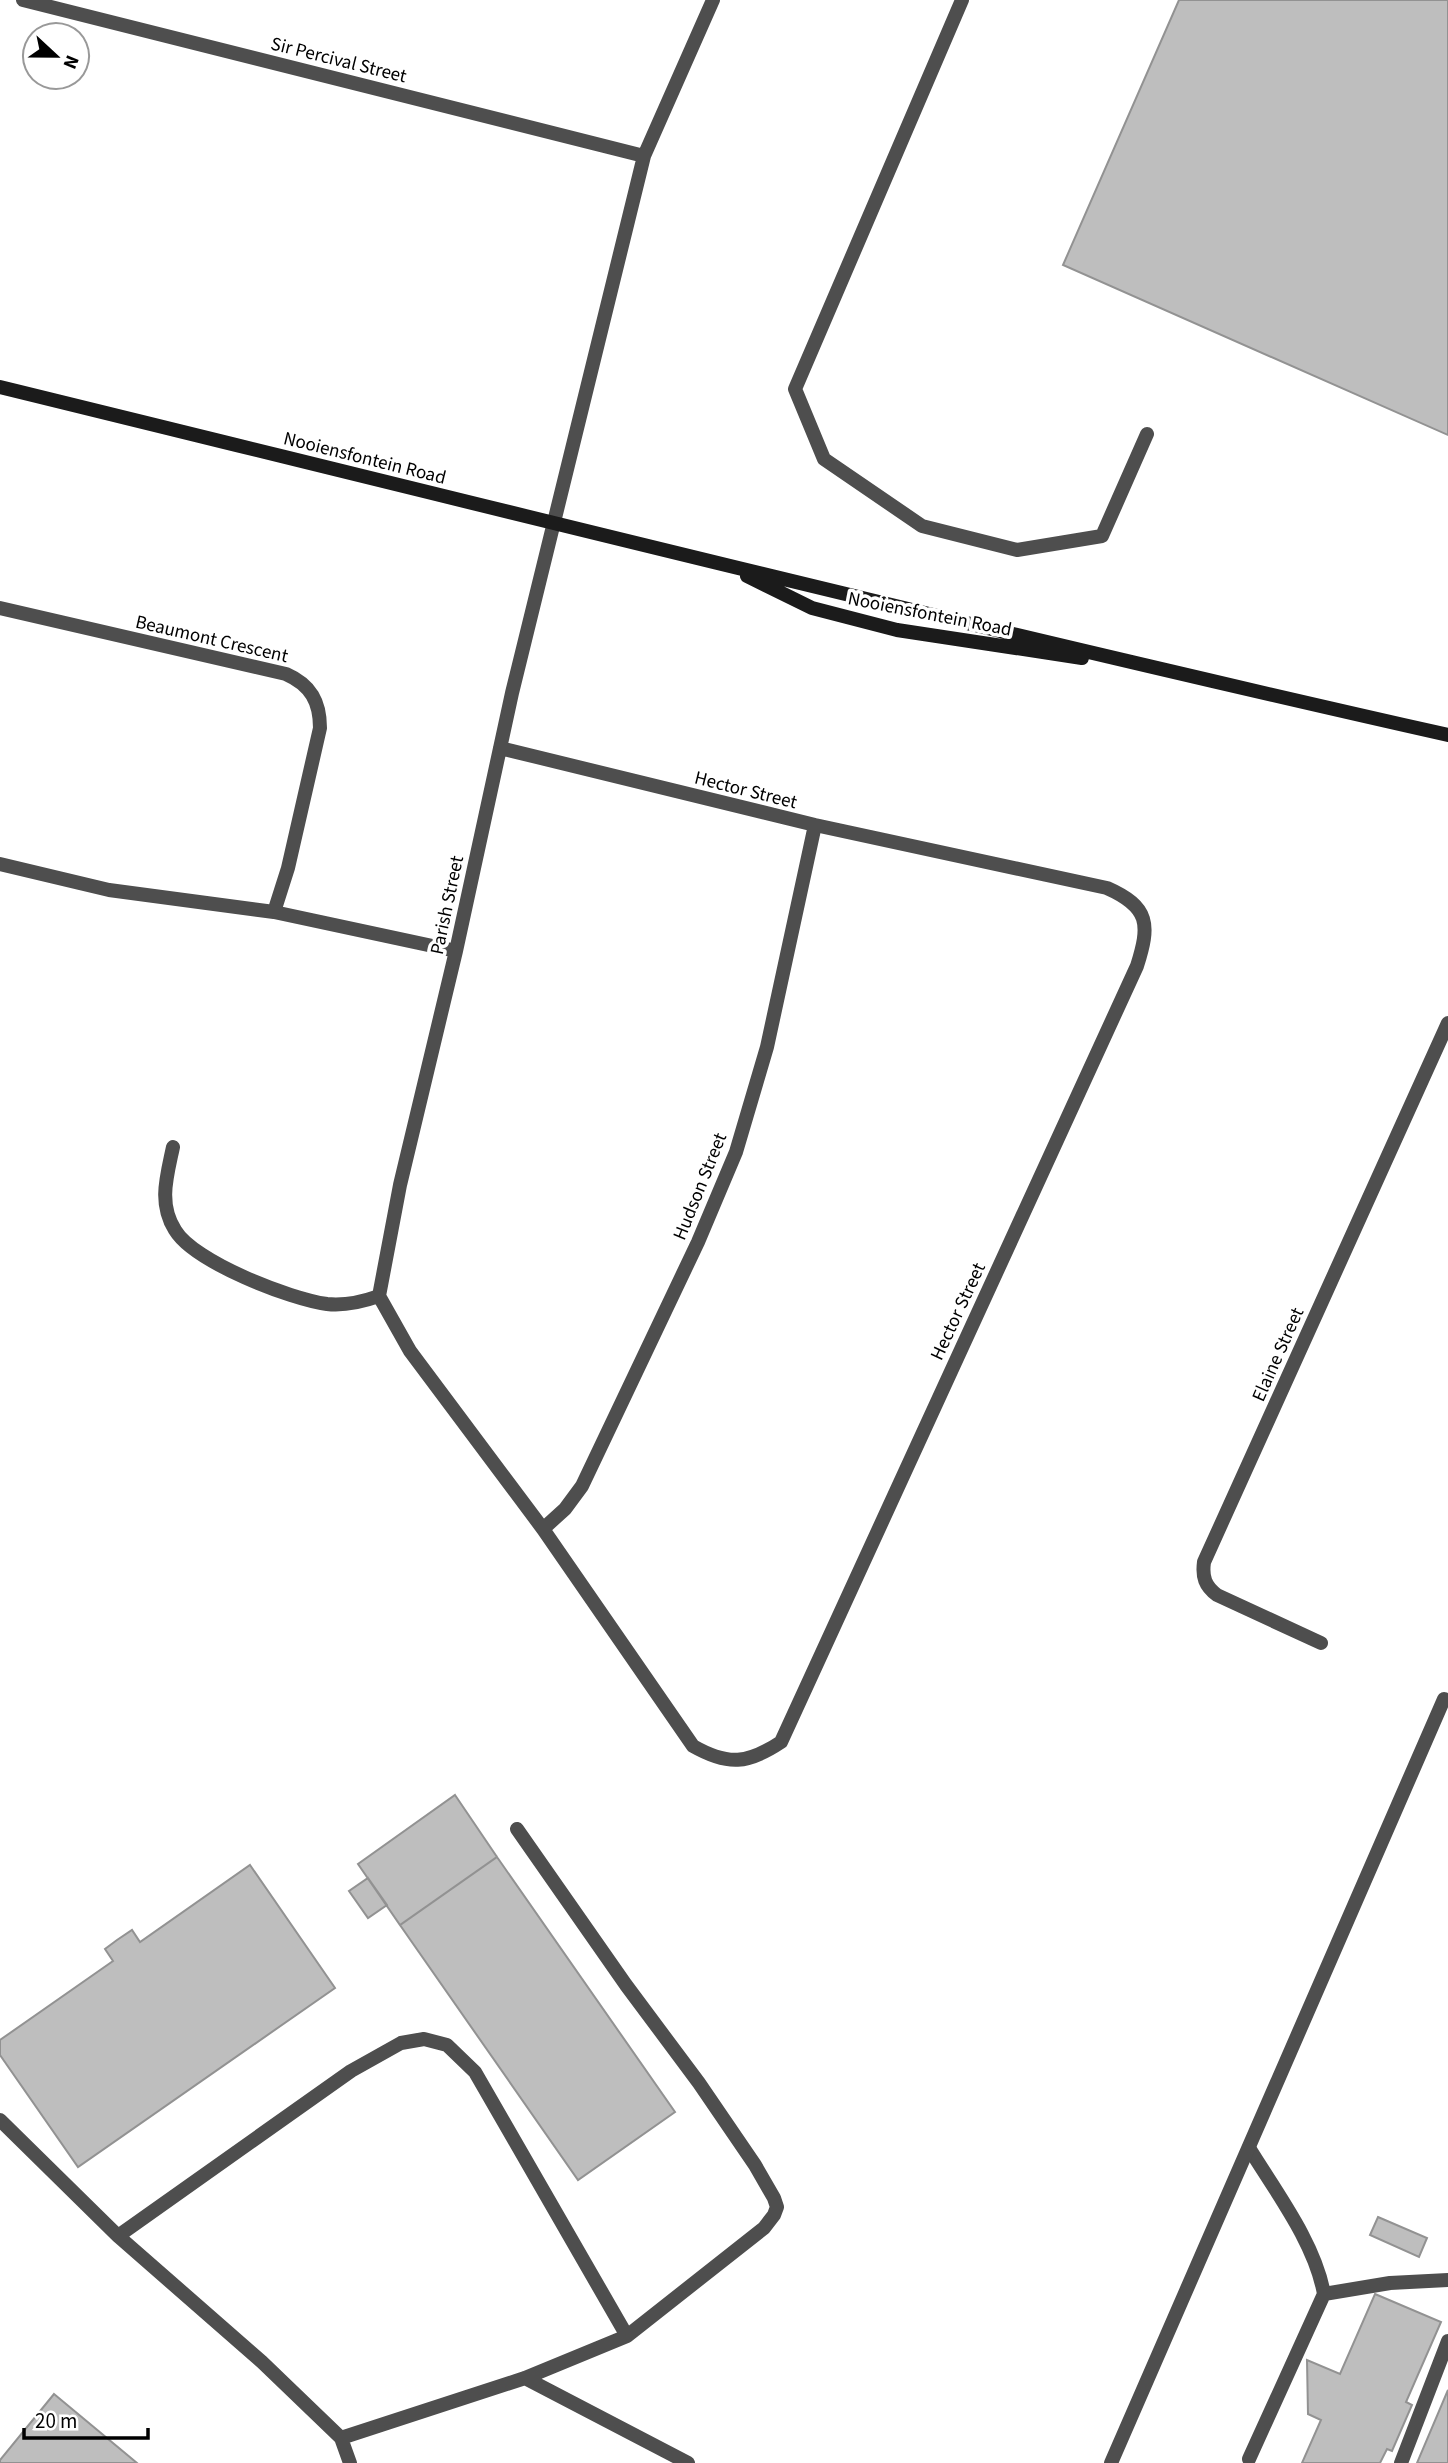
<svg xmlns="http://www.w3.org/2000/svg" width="1448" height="2463" viewBox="0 0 1448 2463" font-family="'Source Sans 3',sans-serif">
<rect width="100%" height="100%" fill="#fff"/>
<path fill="#bebebe" stroke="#929292" stroke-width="2" d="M 1179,0 L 1448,0 L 1448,435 L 1063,265 Z
M 455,1795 L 497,1857 L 400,1925 L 358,1864 Z
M 497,1857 L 675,2112 L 578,2180 L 400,1925 Z
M 250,1865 L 335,1988 L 78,2167 L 0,2055 L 0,2040 L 113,1961 L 105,1949 L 117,1940 L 132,1930 L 140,1942 Z
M 368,1878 L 387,1905 L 368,1918 L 349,1891 Z
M 1378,2217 L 1427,2238 L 1419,2257 L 1370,2235 Z
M 1375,2294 L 1441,2322 L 1406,2402 L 1412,2405 L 1392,2451 L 1387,2449 L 1380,2463 L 1302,2463 L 1321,2420 L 1308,2414 L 1307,2360 L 1340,2374 Z
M 1448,2390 L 1448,2463 L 1417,2463 Z
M 54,2394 L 137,2463 L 0,2463 L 0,2460 Z"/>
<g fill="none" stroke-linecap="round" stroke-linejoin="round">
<path stroke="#4e4e4e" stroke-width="14" d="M 962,0 L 795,389 L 824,459 L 922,526 L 1017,550 L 1102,536 L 1147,434
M 1321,1643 L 1217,1595 C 1205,1586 1202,1577 1204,1562 L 1448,1023
M 0,2120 L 118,2236 L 262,2362 L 341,2438 L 350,2463
M 1249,2148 C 1276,2192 1315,2243 1324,2294 L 1390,2283 L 1448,2280
M 118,2236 L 351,2071 L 401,2043 L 424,2039 L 447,2045 L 475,2072 L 627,2336
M 525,2378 L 688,2463
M 341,2438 L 525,2378 L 627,2336 L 764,2228 L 774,2215 L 777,2207 L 774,2198 L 755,2165 L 699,2083 L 626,1985 L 517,1829
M 1249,2459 L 1324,2294
M 1401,2463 L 1448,2341"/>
<path stroke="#4e4e4e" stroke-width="14" d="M 23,0 L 644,156
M 0,608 L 286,674 C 311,685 320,702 320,728 L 288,868 L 274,912
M 0,864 L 109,890 L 274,912 L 456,951
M 173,1147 C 167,1176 158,1203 175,1230 C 194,1262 290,1299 327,1304 C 345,1306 362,1302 379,1296
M 379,1296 L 410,1351 L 543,1529 L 693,1746 C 728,1766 748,1764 781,1742 L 1137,966 C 1150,925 1150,907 1107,888 L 815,825 L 500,748
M 379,1296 L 400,1185 L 456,951 L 512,693 L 644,156 L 713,0
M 543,1529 L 565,1509 L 582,1486 L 698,1242 L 736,1152 L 767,1047 L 815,825
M 1111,2463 L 1444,1699"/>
<path stroke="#1b1b1b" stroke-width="14" d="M 0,387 C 482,505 964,626 1448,735
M 747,576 L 812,608 L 897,630 L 1082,658"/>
</g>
<g text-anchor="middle" stroke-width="7" stroke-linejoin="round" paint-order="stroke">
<g font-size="19" fill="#000" stroke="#fff">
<text transform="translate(339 59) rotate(14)" y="7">Sir Percival Street</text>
<text transform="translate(365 457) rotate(14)" y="7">Nooiensfontein Road</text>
<text transform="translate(930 613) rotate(11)" y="7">Nooiensfontein Road</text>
<text transform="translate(212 638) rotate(13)" y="7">Beaumont Crescent</text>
<text transform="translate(746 789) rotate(14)" y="7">Hector Street</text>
<text transform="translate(446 905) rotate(-78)" y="7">Parish Street</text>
<text transform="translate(699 1186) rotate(-68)" y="7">Hudson Street</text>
<text transform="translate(957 1311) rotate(-65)" y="7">Hector Street</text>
<text transform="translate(1277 1354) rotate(-66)" y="7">Elaine Street</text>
</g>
</g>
<g transform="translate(56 56) rotate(112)"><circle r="33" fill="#ffffff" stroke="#999999" stroke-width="2"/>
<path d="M0-5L12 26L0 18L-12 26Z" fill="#000000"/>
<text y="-10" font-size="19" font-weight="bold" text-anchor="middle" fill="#000000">N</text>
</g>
<path d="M24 2428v10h124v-10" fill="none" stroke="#000000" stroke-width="3.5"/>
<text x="35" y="2428" font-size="21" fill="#000000" stroke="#ffffff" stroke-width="5" paint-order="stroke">20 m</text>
</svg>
